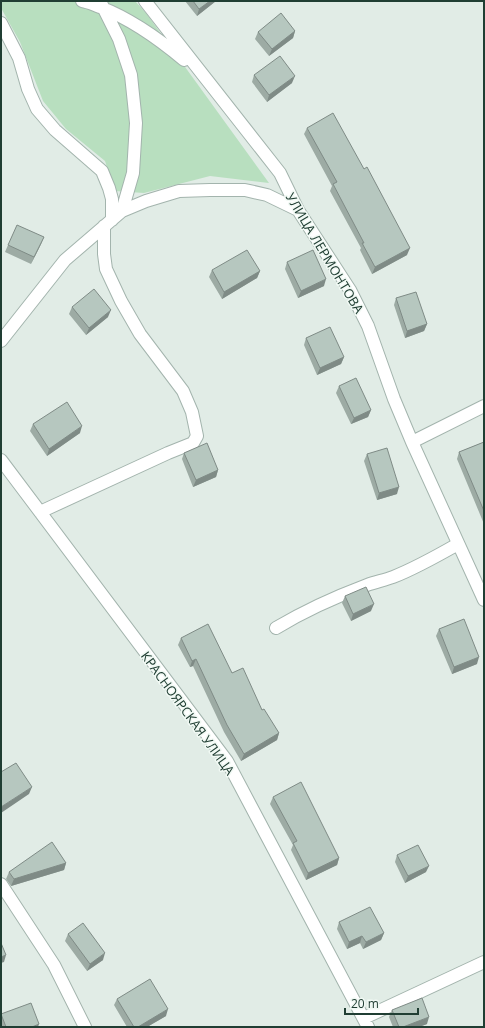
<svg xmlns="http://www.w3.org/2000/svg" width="485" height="1028" viewBox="0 0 485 1028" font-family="'Open Sans',sans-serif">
<rect width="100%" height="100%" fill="#e1ece6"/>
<path fill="#b8dfbf" d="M 1,1 L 135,1 L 146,13 L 269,183 L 210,176 L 144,193 L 115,191 L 105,161 L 66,129 L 43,101 L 20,42 L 1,8 Z"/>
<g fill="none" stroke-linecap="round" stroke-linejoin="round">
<defs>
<path id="minor" d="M 82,1 C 89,2 94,5 100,7 C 131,19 159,39 184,60
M 100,1 L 119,39 L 131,75 L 136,123 L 133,173 L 122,211
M 145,1 L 280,173 L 298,210 L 350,290 L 368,326 L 394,399 L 412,442 L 484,600
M 1,23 L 19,58 L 28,89 L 37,109 L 55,130 L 102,171 L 109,188 L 112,199 L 112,220
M 1,341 L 65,260 L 122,211 L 146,201 L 179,191 L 210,190 L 245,190 L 267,195 L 298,210
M 412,442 L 484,406
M 1,460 L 227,761 L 368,1027
M 40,512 L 168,453 L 193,443 L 197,436 L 192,412 L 183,391 L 140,334 L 121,301 L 106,269 L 104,254 L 104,226
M 276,628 C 306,610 335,597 367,585 C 375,582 385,580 393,577 C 416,568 437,556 458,544
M 1,884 L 54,965 L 85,1027
M 364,1018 L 484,962"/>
</defs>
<use href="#minor" stroke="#a3b4ad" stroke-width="14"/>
<use href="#minor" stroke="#fff" stroke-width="12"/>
</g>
<path fill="#9daba4" d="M 185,1 L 216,1 L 197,16 Z
M 295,31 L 293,38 L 269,56 L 255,39 L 258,32 Z
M 254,75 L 292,83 L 267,102 L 252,82 Z
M 307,128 L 407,255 L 372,274 L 360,250 L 361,248 L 330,191 L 332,186 L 304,134 Z
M 44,237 L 41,244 L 31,264 L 5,252 L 8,245 Z
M 287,262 L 324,286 L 298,298 L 285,269 Z
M 212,270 L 260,271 L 257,278 L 222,299 L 209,277 Z
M 396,298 L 427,324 L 424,331 L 405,338 L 394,305 Z
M 72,307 L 108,317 L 86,335 L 69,314 Z
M 306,338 L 344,357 L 341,364 L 317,375 L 304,345 Z
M 339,386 L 371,410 L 368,417 L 351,424 L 336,393 Z
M 33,424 L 80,433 L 47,456 L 30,431 Z
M 484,442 L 484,524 L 457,459 L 459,452 Z
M 184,453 L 218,470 L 216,477 L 193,487 L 182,459 Z
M 367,454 L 397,494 L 377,500 L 364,461 Z
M 345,596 L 371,611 L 351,621 L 342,603 Z
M 439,629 L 477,664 L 452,674 L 436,636 Z
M 181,638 L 232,673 L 262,710 L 279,733 L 277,740 L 241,761 L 224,732 L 193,666 L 190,667 L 178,645 Z
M 273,797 L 339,858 L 337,865 L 306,880 L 291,850 L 293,845 L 270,804 Z
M 397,855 L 426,872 L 405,883 L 395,862 Z
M 66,863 L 64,870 L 11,886 L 6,879 L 9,872 Z
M 339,922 L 384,933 L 381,940 L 363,949 L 360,943 L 347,949 L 337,929 Z
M 68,934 L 103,960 L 87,971 L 65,941 Z
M 117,999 L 166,1016 L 147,1027 L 127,1027 L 114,1005 Z
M 392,1010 L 427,1024 L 419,1027 L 393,1027 L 389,1017 Z
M 1,1014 L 38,1027 L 1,1027 Z"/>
<path fill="#7f8b86" d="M 210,1 L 216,1 L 197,16 L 199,9 Z
M 295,31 L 293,38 L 269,56 L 272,49 Z
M 295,76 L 292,83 L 267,102 L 269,95 Z
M 44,237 L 41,244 L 31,264 L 34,257 Z
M 410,248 L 407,255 L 372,274 L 375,267 Z
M 260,271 L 257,278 L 222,299 L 224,292 Z
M 326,279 L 324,286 L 298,298 L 301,291 Z
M 111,310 L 108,317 L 86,335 L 89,328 Z
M 427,324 L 424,331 L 405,338 L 407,331 Z
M 344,357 L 341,364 L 317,375 L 320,368 Z
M 371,410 L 368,417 L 351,424 L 354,418 Z
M 82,426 L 80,433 L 47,456 L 49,449 Z
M 218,470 L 216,477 L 193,487 L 196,480 Z
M 399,487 L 397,494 L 377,500 L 379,493 Z
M 374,604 L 371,611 L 351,621 L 353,614 Z
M 479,657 L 477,664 L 452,674 L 454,667 Z
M 196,659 L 193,666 L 190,667 L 192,661 Z
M 279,733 L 277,740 L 241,761 L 244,754 Z
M 32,787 L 29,794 L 1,813 L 1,807 Z
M 339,858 L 337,865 L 306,880 L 308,873 Z
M 66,863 L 64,870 L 11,886 L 14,879 Z
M 429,866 L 426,872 L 405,883 L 408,876 Z
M 384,933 L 381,940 L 363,949 L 366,942 Z
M 362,936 L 360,943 L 347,949 L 349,942 Z
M 105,953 L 103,960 L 87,971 L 90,964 Z
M 6,955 L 4,962 L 1,963 L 1,957 Z
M 168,1009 L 166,1016 L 147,1027 L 138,1027 Z
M 429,1017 L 427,1024 L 419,1027 L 403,1027 Z
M 39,1024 L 38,1027 L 32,1027 Z"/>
<path fill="#b6c7bf" stroke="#7f8b86" d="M 193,1 L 210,1 L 199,9 Z
M 281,13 L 295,31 L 272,49 L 258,32 Z
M 280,56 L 295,76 L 269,95 L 254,75 Z
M 333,113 L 364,169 L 367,167 L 410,248 L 375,267 L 362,243 L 364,243 L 333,184 L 337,182 L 307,128 Z
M 17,225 L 44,237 L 34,257 L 8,245 Z
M 247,250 L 260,271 L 224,292 L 212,270 Z
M 313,250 L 326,279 L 301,291 L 287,262 Z
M 94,289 L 111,310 L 89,328 L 72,307 Z
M 416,292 L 427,324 L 407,331 L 396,298 Z
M 330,327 L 344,357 L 320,368 L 306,338 Z
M 356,378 L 371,410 L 354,418 L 339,386 Z
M 67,402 L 82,426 L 49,449 L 33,424 Z
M 484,442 L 484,511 L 459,452 Z
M 207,443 L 218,470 L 196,480 L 184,453 Z
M 387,448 L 399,487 L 379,493 L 367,454 Z
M 366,587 L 374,604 L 353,614 L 345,596 Z
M 464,619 L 479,657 L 454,667 L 439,629 Z
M 208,624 L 232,673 L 243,668 L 262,710 L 264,709 L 279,733 L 244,754 L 227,725 L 196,659 L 192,661 L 181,638 Z
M 16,763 L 32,787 L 1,807 L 1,772 Z
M 301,782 L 339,858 L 308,873 L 293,843 L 297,841 L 273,797 Z
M 52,842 L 66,863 L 14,879 L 9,872 Z
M 418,845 L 429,866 L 408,876 L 397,855 Z
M 370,907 L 384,933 L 366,942 L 362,936 L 349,942 L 339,922 Z
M 83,923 L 105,953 L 90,964 L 68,934 Z
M 1,943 L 6,955 L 1,957 Z
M 150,979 L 168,1009 L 138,1027 L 134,1027 L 117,999 Z
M 422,998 L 429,1017 L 403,1027 L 399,1027 L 392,1010 Z
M 31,1003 L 39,1024 L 32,1027 L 6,1027 L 1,1014 Z"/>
<g text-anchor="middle" stroke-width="3" stroke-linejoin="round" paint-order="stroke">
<g font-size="13" fill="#203e33" stroke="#f1f9f4">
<text transform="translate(325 253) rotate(59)" y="5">УЛИЦА ЛЕРМОНТОВА</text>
<text transform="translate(188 713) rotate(54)" y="5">КРАСНОЯРСКАЯ УЛИЦА</text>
</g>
</g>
<rect width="485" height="1028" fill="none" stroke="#203e33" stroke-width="4"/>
<path d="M345 1008v6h73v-6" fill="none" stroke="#203e33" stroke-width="2"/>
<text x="351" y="1008" font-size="12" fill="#203e33" stroke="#f1f9f4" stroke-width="3" paint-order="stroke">20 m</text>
</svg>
